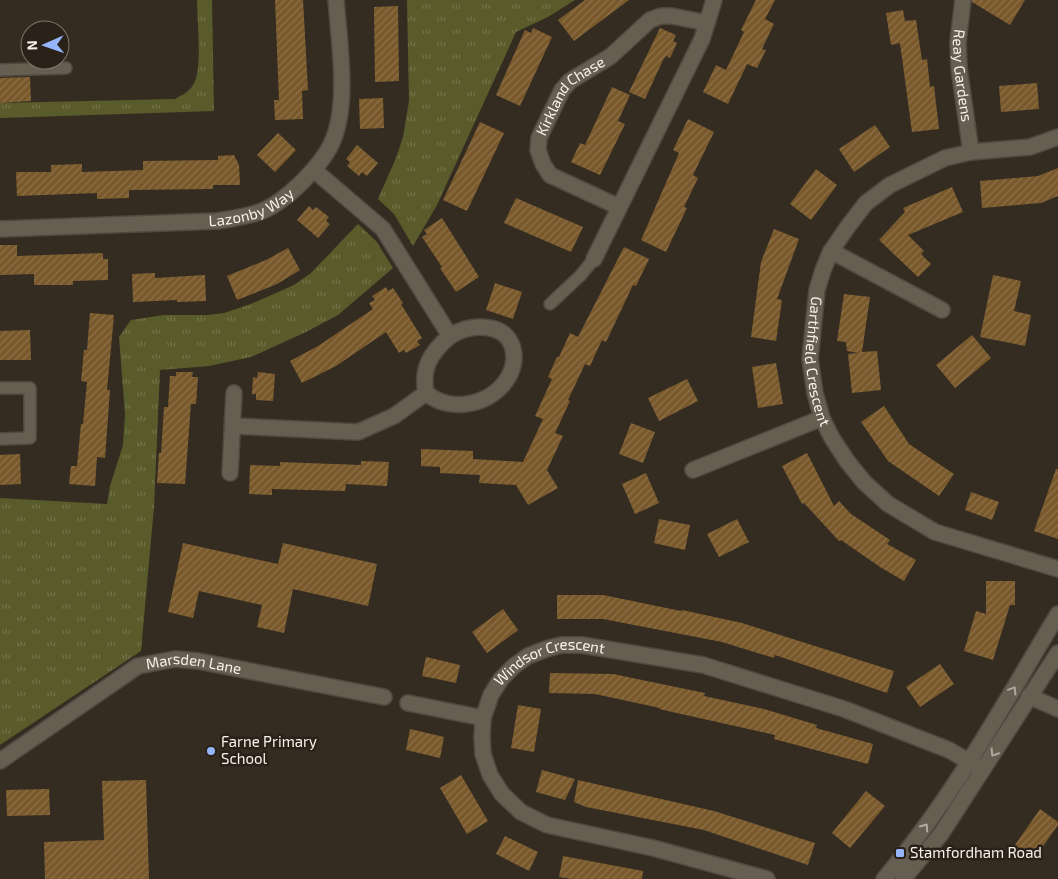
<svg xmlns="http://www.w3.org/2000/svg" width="1058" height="879" viewBox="0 0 1058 879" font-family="'Exo 2',sans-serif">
<defs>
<pattern id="grass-tufts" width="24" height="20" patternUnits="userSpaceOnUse" patternTransform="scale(1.25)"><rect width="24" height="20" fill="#595b2a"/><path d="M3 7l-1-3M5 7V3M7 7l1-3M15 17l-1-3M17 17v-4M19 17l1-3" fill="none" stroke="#727349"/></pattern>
<pattern id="building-hatch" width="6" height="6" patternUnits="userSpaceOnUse" patternTransform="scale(1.25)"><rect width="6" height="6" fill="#79592b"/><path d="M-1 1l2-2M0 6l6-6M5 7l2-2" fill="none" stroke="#8d714a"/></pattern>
</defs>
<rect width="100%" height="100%" fill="#342c21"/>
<path fill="url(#grass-tufts)" d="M 197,0 L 212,0 L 214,111 L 0,118 L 0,103 L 175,99 C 182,95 189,92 193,85 C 203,72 197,18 197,0 Z
M 407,0 L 575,0 L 548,17 L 516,32 L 437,205 L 413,246 L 394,214 L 378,199 L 396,158 L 403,137 L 409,101 Z
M 358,224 L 376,241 L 393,268 L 338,315 L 306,332 L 251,357 L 209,366 L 160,370 L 154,507 L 141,651 L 0,745 L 0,498 L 107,504 L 110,486 L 123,445 L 125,414 L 119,337 L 131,320 L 164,315 L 208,315 L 224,313 L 251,304 L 294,285 L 311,273 Z"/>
<path fill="url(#building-hatch)" d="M 275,0 L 303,0 L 308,90 L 302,91 L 303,119 L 275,120 L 274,100 L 279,100 Z
M 585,0 L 629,0 L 574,41 L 558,20 Z
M 756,0 L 775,0 L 765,19 L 774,24 L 762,49 L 766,50 L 757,68 L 747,64 L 728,104 L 703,92 L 716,65 L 726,70 L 744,32 L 741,30 Z
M 972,0 L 1025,0 L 1010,25 L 972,2 Z
M 398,6 L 399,81 L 375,82 L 374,7 Z
M 903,10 L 905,21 L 916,20 L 922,60 L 927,59 L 930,87 L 934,86 L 939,129 L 912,132 L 900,43 L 891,45 L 886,13 Z
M 533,28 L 552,37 L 520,106 L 496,95 L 525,30 L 531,33 Z
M 660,28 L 676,35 L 673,41 L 677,43 L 670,58 L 666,56 L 663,60 L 645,99 L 629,92 Z
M 30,77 L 31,101 L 0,103 L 0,78 Z
M 1037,83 L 1039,109 L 1001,112 L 999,86 Z
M 612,87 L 630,95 L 618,121 L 625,124 L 600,175 L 571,162 L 580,143 L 585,145 Z
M 383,98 L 384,128 L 360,129 L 359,99 Z
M 688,119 L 714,132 L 693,175 L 698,178 L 684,207 L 687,208 L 666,252 L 641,240 L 679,153 L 673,150 Z
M 480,122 L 504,133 L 467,211 L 443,200 Z
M 875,125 L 890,147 L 854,172 L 839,149 Z
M 278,133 L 296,150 L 275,172 L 257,155 Z
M 357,145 L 378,163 L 367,176 L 362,172 L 359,176 L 347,166 L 350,162 L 346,159 Z
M 234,155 L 239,165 L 240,185 L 213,185 L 213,189 L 129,190 L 129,198 L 97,199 L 97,193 L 17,196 L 16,172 L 51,172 L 51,165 L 82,164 L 82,172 L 143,170 L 143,161 L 218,160 L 218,156 Z
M 1058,168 L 1058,196 L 1041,203 L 982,208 L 980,181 L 1038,176 Z
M 816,169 L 837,185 L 811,220 L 790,204 Z
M 952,187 L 963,212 L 908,235 L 924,251 L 921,254 L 931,264 L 918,277 L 879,240 L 905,212 L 903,208 Z
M 516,198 L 583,227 L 571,252 L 504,223 Z
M 309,206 L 313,210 L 316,207 L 329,217 L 326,221 L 330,224 L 318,238 L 297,220 Z
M 442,218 L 479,277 L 456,292 L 440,268 L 442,267 L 422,237 L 427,234 L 424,230 Z
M 774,229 L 799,239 L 777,299 L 782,300 L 776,341 L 751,337 L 761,262 Z
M 0,245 L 17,245 L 17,256 L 103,253 L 103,259 L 108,259 L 108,280 L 73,281 L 73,285 L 34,285 L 34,274 L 0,275 Z
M 624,247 L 649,259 L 636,286 L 633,285 L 606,342 L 602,340 L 590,366 L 585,364 L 568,400 L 570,401 L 555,433 L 563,436 L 547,470 L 558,488 L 528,505 L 516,485 L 479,483 L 480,475 L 440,473 L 440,467 L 421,466 L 421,449 L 473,451 L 473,459 L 523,462 L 543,419 L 535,416 L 552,379 L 548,377 L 557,357 L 559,357 L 570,333 L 578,337 Z
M 288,248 L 300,270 L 277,284 L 237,300 L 227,276 L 266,260 Z
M 155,273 L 155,278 L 205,275 L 206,301 L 177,302 L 177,300 L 133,302 L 132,274 Z
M 993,275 L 1021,281 L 1014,311 L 1031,315 L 1025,346 L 980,337 Z
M 495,283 L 522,292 L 513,319 L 486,310 Z
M 386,287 L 388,291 L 393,288 L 403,303 L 401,304 L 422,338 L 417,341 L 420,345 L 406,353 L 404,350 L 399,353 L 386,332 L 336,366 L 302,383 L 290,361 L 318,346 L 373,309 L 369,303 L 375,300 L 372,296 Z
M 844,294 L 870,297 L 862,352 L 877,351 L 881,390 L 852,393 L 848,354 L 859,353 L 847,351 L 846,342 L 837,341 Z
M 90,313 L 114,315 L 107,390 L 110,390 L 105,458 L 97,457 L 95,486 L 69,484 L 71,466 L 77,466 L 81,424 L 83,424 L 87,382 L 81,381 L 84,350 L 87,350 Z
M 30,330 L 31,360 L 0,360 L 0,331 Z
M 972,335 L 991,358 L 955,388 L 936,365 Z
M 776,363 L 783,404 L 758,408 L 752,367 Z
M 176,372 L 193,372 L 192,377 L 198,377 L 196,404 L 191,404 L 185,484 L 157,483 L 159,453 L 161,453 L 164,407 L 168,407 L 170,376 L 176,376 Z
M 258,372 L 275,374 L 273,401 L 256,400 L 256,394 L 252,394 L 253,377 L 257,378 Z
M 687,379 L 698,401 L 659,421 L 648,398 Z
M 884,406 L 909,444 L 954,474 L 939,496 L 888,461 L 861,422 Z
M 631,423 L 655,432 L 643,463 L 619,454 Z
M 807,453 L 834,506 L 839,501 L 851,514 L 890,540 L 887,544 L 916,560 L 904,581 L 880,567 L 841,540 L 839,541 L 804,503 L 802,504 L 782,466 Z
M 20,454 L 21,484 L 0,485 L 0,455 Z
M 361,461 L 389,462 L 387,486 L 346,484 L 345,491 L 272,489 L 272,495 L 249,494 L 250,465 L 280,466 L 280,462 L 361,465 Z
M 1056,469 L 1058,469 L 1058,539 L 1034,531 Z
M 646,473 L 659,503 L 635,514 L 622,484 Z
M 971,492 L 999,502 L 992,520 L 965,510 Z
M 659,519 L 690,525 L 685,550 L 654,543 Z
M 737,519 L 749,542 L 719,557 L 707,534 Z
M 183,543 L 278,564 L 283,543 L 377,564 L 368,606 L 293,589 L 284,633 L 257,627 L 262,605 L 199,591 L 193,618 L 168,612 Z
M 986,581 L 1015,581 L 1015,605 L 1010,605 L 993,660 L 964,651 L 976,611 L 986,614 Z
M 557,595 L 603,595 L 681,611 L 682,610 L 742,623 L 894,671 L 887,693 L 775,655 L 774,658 L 722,642 L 603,619 L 557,619 Z
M 503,609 L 518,630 L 487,653 L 472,632 Z
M 426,657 L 460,665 L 456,683 L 422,676 Z
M 940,664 L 954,684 L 920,707 L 906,687 Z
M 550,673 L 613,674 L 705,693 L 704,696 L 764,709 L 817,725 L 816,728 L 873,744 L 868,764 L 774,739 L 775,735 L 659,709 L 660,708 L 595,694 L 549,693 Z
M 518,705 L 541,709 L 534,752 L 511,748 Z
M 410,729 L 444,737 L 440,758 L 406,750 Z
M 542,770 L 575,779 L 565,800 L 536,792 Z
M 461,775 L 488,821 L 467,834 L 440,788 Z
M 146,780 L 149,879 L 45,879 L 44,842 L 104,840 L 102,781 Z
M 578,780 L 714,811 L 815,843 L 808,865 L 704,830 L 586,807 L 574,802 Z
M 49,789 L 50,815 L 7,816 L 6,790 Z
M 866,791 L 885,806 L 850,848 L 832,833 Z
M 1040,809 L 1058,822 L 1058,825 L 1034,859 L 1015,845 Z
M 505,836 L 538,852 L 529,871 L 496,854 Z
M 563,856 L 643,871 L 642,879 L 572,879 L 559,877 Z"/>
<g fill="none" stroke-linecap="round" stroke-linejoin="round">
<defs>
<path id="lane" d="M 0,70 L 66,68
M 550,304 L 580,276 L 594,259
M 0,388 L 30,388 L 30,438 L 0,439"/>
<g id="street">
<path id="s1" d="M 963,0 L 958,42 L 959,68 L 971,152"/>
<path id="s2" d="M 1058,137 L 1030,147 L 971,152 L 945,158 L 890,185 L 866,203 L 849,225 L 831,251 L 823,270 L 817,290 L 810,359 L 815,393 L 822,418 L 832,438 L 847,461 L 864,482 L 888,504 L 935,532 L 1058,569"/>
<path id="s3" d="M 619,207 L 550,175 L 543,164 L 538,150 L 539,138 L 562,90 L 570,81 L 611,56 L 650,20 L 661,16 L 672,16 L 707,23"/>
<path id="s4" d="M 0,229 L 217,221 C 258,215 271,212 301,183 C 313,171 327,156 333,140 C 349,102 339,41 336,0"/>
<path d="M 831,251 L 942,310"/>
<path d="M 594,259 L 702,39 L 714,0"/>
<path d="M 426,393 C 451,414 493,405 509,376 C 519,357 514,332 490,328 C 475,325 463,328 450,336"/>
<path d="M 233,426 L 358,432 L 394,416 L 426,393 C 421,368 431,352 450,336 L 383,229 L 314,170"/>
<path d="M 693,470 L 822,418"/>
<path d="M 230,473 L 234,393"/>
<path d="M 1029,696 L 1058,709"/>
<path d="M 408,703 L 483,718"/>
<path id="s5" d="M 0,761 L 138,666 L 175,659 L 198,661 L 384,697"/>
<path id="s6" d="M 767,879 L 653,848 L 547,825 L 521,812 L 502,794 L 490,775 L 483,754 L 482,737 L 483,718 L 491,695 L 501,679 L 514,666 L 528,656 L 546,649 L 561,645 L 582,645 L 703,665 L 844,709 L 949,750 L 980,768"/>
</g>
<path id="secondary" d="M 884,879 C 953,798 1004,704 1058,614
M 903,879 L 941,834 L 1058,653"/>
</defs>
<use href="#lane" stroke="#504940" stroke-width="14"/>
<use href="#street" stroke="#504940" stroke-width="18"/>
<use href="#secondary" stroke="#504940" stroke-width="18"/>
<use href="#lane" stroke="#675e52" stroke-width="11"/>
<use href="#street" stroke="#675e52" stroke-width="15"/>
<use href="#secondary" stroke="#675e52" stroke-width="15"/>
</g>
<defs><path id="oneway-chevron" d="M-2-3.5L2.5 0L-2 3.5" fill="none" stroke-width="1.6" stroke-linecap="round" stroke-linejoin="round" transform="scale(1.25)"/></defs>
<g stroke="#afa89e">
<use href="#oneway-chevron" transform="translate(1013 690) rotate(-59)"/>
<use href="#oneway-chevron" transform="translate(994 753) rotate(122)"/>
<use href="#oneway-chevron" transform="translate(925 827) rotate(-55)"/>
</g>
<g fill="#95b6fd" stroke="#2a2218" stroke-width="2">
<circle cx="211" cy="751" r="5"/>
<rect x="895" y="848" width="10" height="10" rx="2.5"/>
</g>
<g text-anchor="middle" stroke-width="5" stroke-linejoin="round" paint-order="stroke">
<g font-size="15" fill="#f7f2eb" stroke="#2a2218">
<text dy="5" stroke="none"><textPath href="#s1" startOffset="76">Reay Gardens</textPath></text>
<text dy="5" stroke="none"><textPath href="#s3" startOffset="170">Kirkland Chase</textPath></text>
<text dy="5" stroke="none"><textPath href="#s4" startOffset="254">Lazonby Way</textPath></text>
<text dy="5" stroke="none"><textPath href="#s2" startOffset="380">Garthfield Crescent</textPath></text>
<text dy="5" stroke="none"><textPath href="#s5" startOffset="224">Marsden Lane</textPath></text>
<text dy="5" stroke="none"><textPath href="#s6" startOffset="460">Windsor Crescent</textPath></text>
</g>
<g font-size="15" fill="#f7f2eb" stroke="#2a2218" text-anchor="start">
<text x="221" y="747">Farne Primary<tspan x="221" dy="17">School</tspan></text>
<text x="910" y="858">Stamfordham Road</text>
</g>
</g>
<g transform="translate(45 45) rotate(268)"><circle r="24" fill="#2a2218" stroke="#7c756c"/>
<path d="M0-4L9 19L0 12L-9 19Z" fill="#95b6fd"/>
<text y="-8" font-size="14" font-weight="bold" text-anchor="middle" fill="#f7f2eb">N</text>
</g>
</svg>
